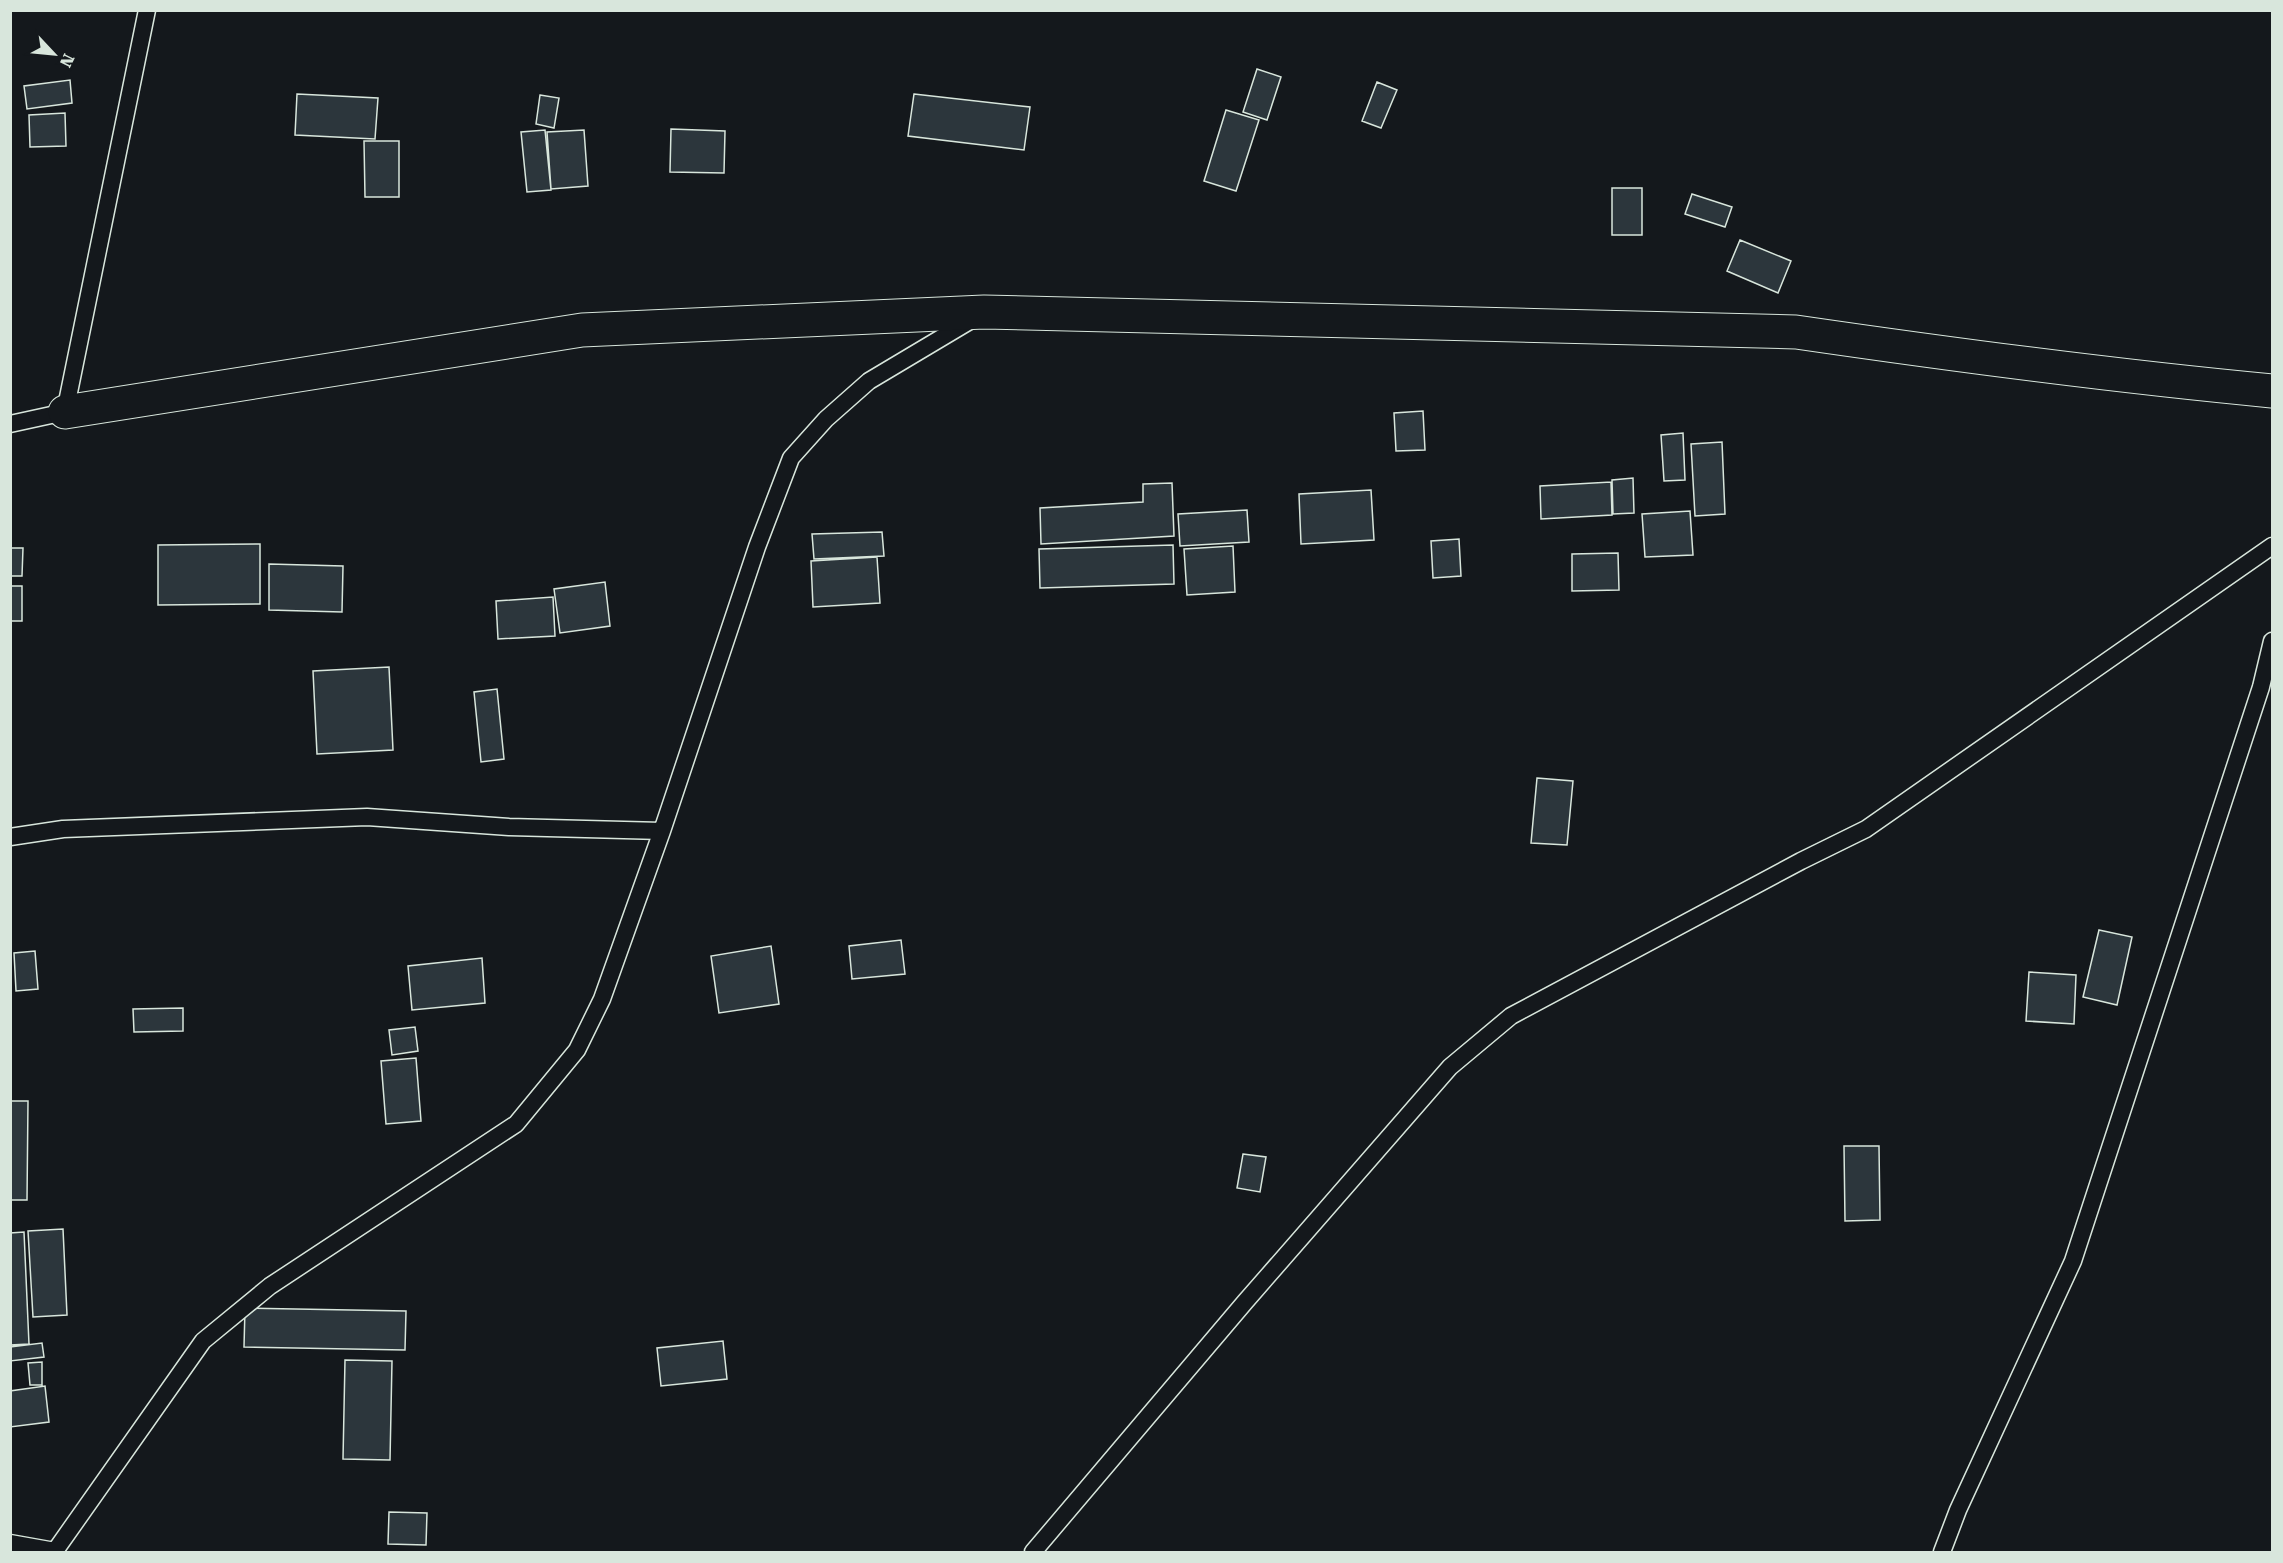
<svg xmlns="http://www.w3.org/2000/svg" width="2283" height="1563" viewBox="0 0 2283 1563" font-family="'Roboto Serif',serif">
<rect width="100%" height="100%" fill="#14181c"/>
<path fill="#2c363c" stroke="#d8e6dc" stroke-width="1.5" d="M 1257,69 L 1281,77 L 1267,120 L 1243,112 Z
M 70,80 L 72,103 L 27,109 L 24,86 Z
M 1377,82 L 1397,90 L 1381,128 L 1362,121 Z
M 297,94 L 378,98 L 375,139 L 295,135 Z
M 914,94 L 1030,107 L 1024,150 L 908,136 Z
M 540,95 L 559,98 L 554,128 L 536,124 Z
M 1226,110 L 1259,120 L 1236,191 L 1204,181 Z
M 65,113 L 66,146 L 30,147 L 29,115 Z
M 671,129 L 725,131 L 724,173 L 670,172 Z
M 545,130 L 551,190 L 527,192 L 521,132 Z
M 584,130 L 588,186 L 551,189 L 547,132 Z
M 364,141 L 399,141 L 399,197 L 365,197 Z
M 1612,188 L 1642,188 L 1642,235 L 1612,235 Z
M 1692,194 L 1732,207 L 1725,227 L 1685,214 Z
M 1740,240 L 1791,261 L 1778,293 L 1727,271 Z
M 1423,411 L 1425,450 L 1396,451 L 1394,413 Z
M 1683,433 L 1685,480 L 1664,481 L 1661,435 Z
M 1722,442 L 1725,514 L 1695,516 L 1691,444 Z
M 1633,478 L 1634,513 L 1613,514 L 1612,480 Z
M 1611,482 L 1612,515 L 1541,519 L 1540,486 Z
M 1172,483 L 1174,536 L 1041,544 L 1040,508 L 1143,502 L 1143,484 Z
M 1371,490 L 1374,540 L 1301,544 L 1299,494 Z
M 1247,510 L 1249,542 L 1180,546 L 1178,514 Z
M 1690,511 L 1693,555 L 1645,557 L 1642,514 Z
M 882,532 L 884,556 L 814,559 L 812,534 Z
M 1459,539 L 1461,576 L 1433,578 L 1431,541 Z
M 260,544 L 260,604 L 158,605 L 158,545 Z
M 1173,545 L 1174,584 L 1040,588 L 1039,549 Z
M 1233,546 L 1235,592 L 1187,595 L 1184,549 Z
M 10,548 L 23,548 L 22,576 L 10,576 Z
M 1618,553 L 1619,590 L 1572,591 L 1572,554 Z
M 877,557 L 880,603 L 813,607 L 811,561 Z
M 269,564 L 343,566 L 342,612 L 269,610 Z
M 605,582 L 610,626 L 560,633 L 554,589 Z
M 10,586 L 22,586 L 22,621 L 10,621 Z
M 553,597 L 555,636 L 498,639 L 496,601 Z
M 389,667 L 393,750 L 317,754 L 313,671 Z
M 497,689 L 504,759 L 481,762 L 474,692 Z
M 1537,778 L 1573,781 L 1567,845 L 1531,843 Z
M 2099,930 L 2132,937 L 2117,1005 L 2083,997 Z
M 901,940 L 905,974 L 852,979 L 849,946 Z
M 771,946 L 779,1004 L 719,1013 L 711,956 Z
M 35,951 L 38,989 L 16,991 L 14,953 Z
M 482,958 L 485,1003 L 412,1010 L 408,966 Z
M 2029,972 L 2076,975 L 2074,1024 L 2026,1021 Z
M 183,1008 L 183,1031 L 134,1032 L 133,1009 Z
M 415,1027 L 418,1051 L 392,1055 L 389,1030 Z
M 416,1058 L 421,1121 L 386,1124 L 381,1061 Z
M 10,1101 L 28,1101 L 27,1200 L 10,1200 Z
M 1844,1146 L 1879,1146 L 1880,1220 L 1845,1221 Z
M 1243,1154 L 1266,1157 L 1260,1192 L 1237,1188 Z
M 63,1229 L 67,1315 L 33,1317 L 28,1231 Z
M 24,1232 L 29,1344 L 10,1345 L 10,1233 Z
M 245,1308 L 406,1311 L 405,1350 L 244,1347 Z
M 723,1341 L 727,1379 L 661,1386 L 657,1348 Z
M 42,1343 L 44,1357 L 10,1361 L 10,1347 Z
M 345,1360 L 392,1361 L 390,1460 L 343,1459 Z
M 42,1362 L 42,1385 L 30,1385 L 28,1363 Z
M 45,1386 L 49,1422 L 10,1427 L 10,1391 Z
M 389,1512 L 427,1513 L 426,1545 L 388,1544 Z"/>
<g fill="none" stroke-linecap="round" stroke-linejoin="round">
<defs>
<path id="lane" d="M 10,424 L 65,412 L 147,10
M 10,837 L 63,829 L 367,817 L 509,827 L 662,831
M 10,1543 L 55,1551 L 203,1341 L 270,1286 L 516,1124 L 577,1050 L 602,999 L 662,831 L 757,547 L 791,458 L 826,419 L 869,381 L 973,319
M 1033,1552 L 1245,1302 L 1450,1067 L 1511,1016 L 1801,861 L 1866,829 L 2272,546
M 1942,1552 L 1958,1510 L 2073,1261 L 2261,687 L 2272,641"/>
<path id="street" d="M 65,412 L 582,330 L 984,312 L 1796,332 C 1954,355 2113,376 2272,391"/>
</defs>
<use href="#lane" stroke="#d8e6dc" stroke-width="19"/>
<use href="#street" stroke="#d8e6dc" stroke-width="35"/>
<use href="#lane" stroke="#14181c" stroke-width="16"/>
<use href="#street" stroke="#14181c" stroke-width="33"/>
</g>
<rect width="2283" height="1563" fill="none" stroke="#d8e6dc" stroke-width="24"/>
<g transform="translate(54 54) rotate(116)" stroke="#14181c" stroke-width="4.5" paint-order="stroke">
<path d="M0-4.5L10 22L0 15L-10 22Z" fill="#d8e6dc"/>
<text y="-9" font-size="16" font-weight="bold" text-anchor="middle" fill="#d8e6dc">N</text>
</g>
</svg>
